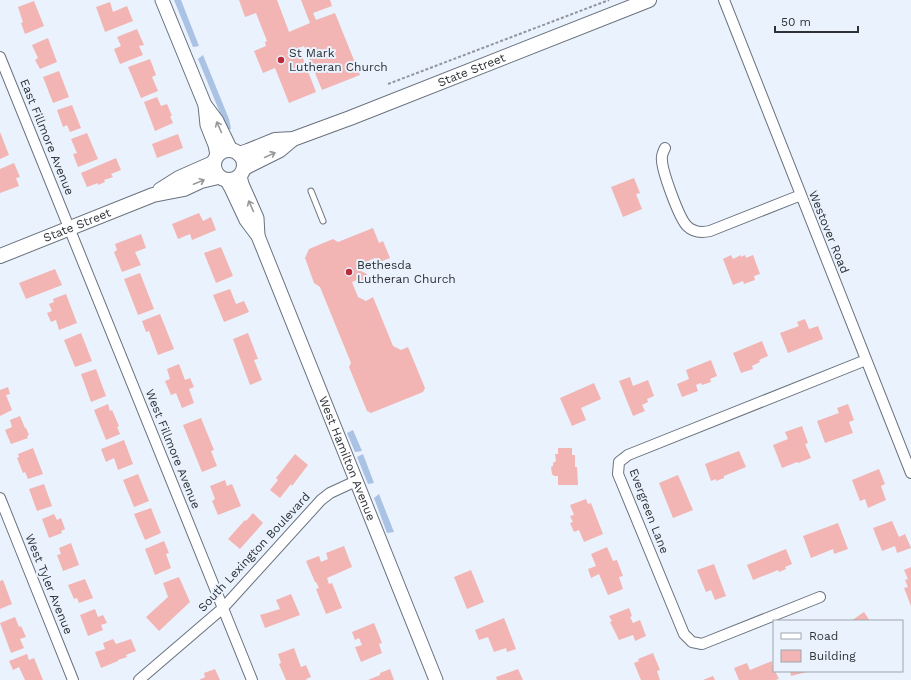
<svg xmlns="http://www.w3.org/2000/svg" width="911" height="680" viewBox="0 0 911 680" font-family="'Work Sans',sans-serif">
<rect width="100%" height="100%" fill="#eaf2fd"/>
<path fill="#aac2e3" d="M 174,0 L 181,0 L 199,46 L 193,47 Z
M 203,55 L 229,119 L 231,129 L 227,130 L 198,59 Z
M 353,430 L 362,451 L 355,452 L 347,433 Z
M 363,454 L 374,483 L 368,484 L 357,457 Z
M 379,494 L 394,532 L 387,533 L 374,498 Z"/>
<path fill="#f2b5b3" d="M 239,0 L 277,0 L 289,32 L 310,23 L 301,0 L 330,0 L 332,6 L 313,13 L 316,20 L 335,13 L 360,75 L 322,90 L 304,46 L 299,48 L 316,92 L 289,103 L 275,68 L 263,73 L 254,51 L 266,46 L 265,42 L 267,41 L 256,13 L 245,17 Z
M 34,1 L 44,26 L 25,34 L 21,23 L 23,22 L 18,7 Z
M 110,2 L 113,12 L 127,6 L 133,21 L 105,32 L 96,7 Z
M 137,29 L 144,45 L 139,46 L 143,55 L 120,64 L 114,49 L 121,46 L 117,37 Z
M 48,38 L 57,62 L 40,69 L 35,60 L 38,58 L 32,45 Z
M 150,59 L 156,75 L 152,77 L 158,91 L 141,98 L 128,67 Z
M 59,71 L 69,97 L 53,103 L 43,77 Z
M 157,97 L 161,106 L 167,104 L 172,116 L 170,116 L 173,123 L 155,131 L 144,102 Z
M 72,105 L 81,128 L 70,132 L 67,125 L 63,127 L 57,110 Z
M 0,132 L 9,155 L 0,159 Z
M 87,133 L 98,159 L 78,167 L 73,154 L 77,153 L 71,139 Z
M 178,134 L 183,148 L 157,158 L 152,144 Z
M 116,158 L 121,170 L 111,174 L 113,177 L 104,180 L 105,182 L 98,185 L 98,183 L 87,187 L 81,173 Z
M 14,163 L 20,177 L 16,178 L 19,186 L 0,193 L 0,169 Z
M 634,178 L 640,193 L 636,194 L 642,209 L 623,217 L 611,187 Z
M 199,213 L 203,221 L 211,217 L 216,230 L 192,240 L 190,234 L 178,239 L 172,224 Z
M 373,228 L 379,243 L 383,241 L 390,258 L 382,261 L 375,258 L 358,265 L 361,271 L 367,274 L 363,283 L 357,280 L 352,282 L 358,297 L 366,301 L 373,297 L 393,346 L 401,350 L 408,347 L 425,388 L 423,392 L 371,413 L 367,411 L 349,367 L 351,363 L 320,287 L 314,283 L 305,258 L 309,249 L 333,239 L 338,242 Z
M 141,234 L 146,248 L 135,252 L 141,265 L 122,272 L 114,252 L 117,250 L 115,244 Z
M 221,247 L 233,276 L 216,283 L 204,253 Z
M 731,255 L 733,259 L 741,255 L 741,257 L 745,255 L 746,258 L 753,255 L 760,274 L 754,276 L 755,280 L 744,284 L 743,281 L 733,285 L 723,259 Z
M 55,269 L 62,285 L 26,299 L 19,283 Z
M 140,273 L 154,309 L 138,315 L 124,279 Z
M 230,289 L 236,304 L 244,301 L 249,312 L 224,322 L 213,295 Z
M 66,294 L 77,323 L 59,330 L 56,320 L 51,322 L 47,313 L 52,311 L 49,304 L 54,302 L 53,299 Z
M 160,314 L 174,349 L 158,355 L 149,331 L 146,332 L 142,321 Z
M 805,319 L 809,329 L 818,326 L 823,339 L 788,353 L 780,333 L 799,326 L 797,322 Z
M 81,333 L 92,361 L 75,367 L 64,340 Z
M 248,333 L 258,359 L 254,360 L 262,380 L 250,385 L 233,339 Z
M 762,341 L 768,356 L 759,360 L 760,362 L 752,366 L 753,369 L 741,373 L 733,353 Z
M 711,360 L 717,376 L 710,379 L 711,382 L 702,385 L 701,383 L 696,385 L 698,391 L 682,397 L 677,384 L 689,379 L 686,370 Z
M 179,364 L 185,380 L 190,378 L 194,387 L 189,389 L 194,403 L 182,408 L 176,393 L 171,395 L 165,381 L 170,379 L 167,369 Z
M 96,369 L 106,396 L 91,402 L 81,374 Z
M 630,377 L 633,386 L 648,380 L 654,396 L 647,399 L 648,402 L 642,405 L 645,411 L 633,416 L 619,381 Z
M 594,383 L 601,399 L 581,408 L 586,420 L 572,426 L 560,398 Z
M 8,387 L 10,394 L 6,395 L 12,410 L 0,416 L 0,390 Z
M 108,404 L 110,411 L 112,410 L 119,426 L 117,427 L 120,434 L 106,440 L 94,410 Z
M 848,404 L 854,420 L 849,422 L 853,433 L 825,443 L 817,421 L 839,413 L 837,408 Z
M 20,416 L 25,428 L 26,428 L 29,435 L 27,436 L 28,438 L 11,444 L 5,430 L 12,427 L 10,420 Z
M 201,418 L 214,450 L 211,451 L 217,466 L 202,472 L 183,425 Z
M 802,426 L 808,443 L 805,444 L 811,458 L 798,463 L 797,462 L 782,468 L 773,445 L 788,439 L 785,432 Z
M 124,440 L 133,464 L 118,470 L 114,458 L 106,462 L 101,449 Z
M 33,448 L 43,474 L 28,479 L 25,472 L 23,473 L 17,458 L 19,457 L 18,454 Z
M 558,448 L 572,448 L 572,455 L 575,455 L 575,467 L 577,467 L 578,485 L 558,485 L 558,476 L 554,476 L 552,474 L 551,467 L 553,466 L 553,463 L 556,461 L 555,454 L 558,454 Z
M 739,451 L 746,467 L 724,476 L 724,478 L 716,481 L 716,479 L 711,481 L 705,464 Z
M 295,454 L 308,465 L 292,486 L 291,484 L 280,498 L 270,490 L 278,480 L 276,478 Z
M 879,469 L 885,484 L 881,486 L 886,500 L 868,508 L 865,499 L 860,501 L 852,480 Z
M 138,474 L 149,501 L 134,507 L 123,480 Z
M 678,475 L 693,510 L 673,518 L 659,483 Z
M 225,480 L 227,486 L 232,484 L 241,506 L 218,515 L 212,501 L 215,499 L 210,486 Z
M 44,484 L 52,506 L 37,511 L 29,489 Z
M 586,499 L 588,504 L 591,503 L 603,534 L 584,542 L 579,530 L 574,532 L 570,523 L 573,522 L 570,516 L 574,515 L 570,505 Z
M 151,508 L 161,533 L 145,540 L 134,514 Z
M 253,513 L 263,523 L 240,549 L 228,539 L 245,520 L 246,521 Z
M 54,514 L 57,520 L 61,518 L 65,529 L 61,531 L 62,533 L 49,538 L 42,519 Z
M 892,521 L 899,537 L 905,534 L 911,548 L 897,553 L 895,546 L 882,551 L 873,528 Z
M 838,523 L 848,549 L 834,554 L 833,549 L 811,558 L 803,536 Z
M 164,541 L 169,553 L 166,554 L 171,568 L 155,575 L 145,549 Z
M 71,543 L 79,565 L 63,571 L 57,555 L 61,554 L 59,548 Z
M 344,546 L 352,567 L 327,578 L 329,584 L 332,583 L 342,608 L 326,614 L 316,589 L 319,588 L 316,582 L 315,582 L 306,561 L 319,556 L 321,562 L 328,559 L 326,553 Z
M 607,547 L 613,561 L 617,560 L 623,576 L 619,577 L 623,589 L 608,595 L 599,574 L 591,578 L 588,569 L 596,566 L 591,554 Z
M 786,549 L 792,564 L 785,567 L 786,569 L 779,572 L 778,570 L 753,580 L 747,565 Z
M 714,564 L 726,596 L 715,600 L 711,590 L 706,592 L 697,570 Z
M 911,567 L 911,606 L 904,588 L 908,587 L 905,580 L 908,579 L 904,570 Z
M 471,570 L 484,602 L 467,609 L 454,577 Z
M 179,577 L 190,602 L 159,631 L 146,617 L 168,597 L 163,583 Z
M 85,579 L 93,598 L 79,603 L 77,598 L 74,599 L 68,585 Z
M 3,580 L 12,604 L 0,609 L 0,581 Z
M 291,594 L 300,615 L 265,628 L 260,615 L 280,609 L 276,600 Z
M 629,608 L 632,616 L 630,617 L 633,623 L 640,620 L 646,636 L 635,641 L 633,635 L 619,640 L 610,622 L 612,621 L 609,616 Z
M 95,609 L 98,617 L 103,615 L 107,623 L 101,625 L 103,630 L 88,636 L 80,615 Z
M 864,612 L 870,621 L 851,621 Z
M 15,617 L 19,627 L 21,626 L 26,637 L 20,639 L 24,648 L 11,653 L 0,623 Z
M 504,618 L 516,649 L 507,652 L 506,648 L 494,652 L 488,637 L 479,640 L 475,630 Z
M 374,623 L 382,643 L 379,644 L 382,653 L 361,662 L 355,647 L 362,645 L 359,638 L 355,640 L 352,632 Z
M 113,639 L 116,644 L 131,639 L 136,651 L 126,655 L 127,657 L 118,660 L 118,661 L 101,668 L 95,652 L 105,649 L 103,643 Z
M 294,648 L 301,667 L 306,665 L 311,677 L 306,679 L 307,680 L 286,680 L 279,664 L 281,663 L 278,654 Z
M 653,653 L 660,670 L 657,671 L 660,680 L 641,680 L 634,663 L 639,661 L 638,659 Z
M 27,654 L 29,660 L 34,658 L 43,680 L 25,680 L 19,667 L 13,670 L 9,661 Z
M 772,661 L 774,671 L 775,671 L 779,679 L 775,680 L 739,680 L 734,668 L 747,663 L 750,670 Z
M 215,669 L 220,680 L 199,680 L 205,677 L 204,673 Z
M 390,669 L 394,680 L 368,680 L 380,675 L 380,673 Z
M 518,669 L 523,680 L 497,680 L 496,677 Z
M 790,671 L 807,671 L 807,672 L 791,676 Z
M 713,676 L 715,680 L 703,680 Z"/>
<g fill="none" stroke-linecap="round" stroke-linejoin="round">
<defs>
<path id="service" d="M 311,191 L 323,221"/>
<path id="minor" d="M 724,0 L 911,473
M 0,57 L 252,680
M 665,148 C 663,152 661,156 662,160 C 662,171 679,218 687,226 C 693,232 701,233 710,231 L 801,195
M 0,498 L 73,680
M 820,597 L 702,644 L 692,642 L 684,634 L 618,474 L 619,462 L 628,455 L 866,360
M 139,680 L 223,608 L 321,500 L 330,493 L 356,481"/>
<g id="tertiary">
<path d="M 162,0 L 205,105 L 207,125 L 215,145 L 217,155"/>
<path d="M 205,105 L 217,121 L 231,150"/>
<path d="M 240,176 L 242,184 L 257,218 L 258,236"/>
<path id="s1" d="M 227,181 L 231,188 L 246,220 L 258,236 L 436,680"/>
</g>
<g id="secondary">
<circle cx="229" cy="165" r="15"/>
<path id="s2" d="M 239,154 L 248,151 L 275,140 L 293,139 L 350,118 L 649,0"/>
<path d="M 244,168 L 280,150 L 293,139"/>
<path d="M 160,190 L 179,178 L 213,163"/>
<path id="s3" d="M 0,256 L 153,195 L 184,189 L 201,181 L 218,177"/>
</g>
</defs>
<use href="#service" stroke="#69727e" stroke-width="7"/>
<use href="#minor" stroke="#69727e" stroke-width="12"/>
<use href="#tertiary" stroke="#69727e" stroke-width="15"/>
<use href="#secondary" stroke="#69727e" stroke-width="16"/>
<path stroke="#8f959d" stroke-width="2" stroke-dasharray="3 2" stroke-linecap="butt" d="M 388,84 L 609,0"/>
<use href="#service" stroke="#fff" stroke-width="5"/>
<use href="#minor" stroke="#fff" stroke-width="10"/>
<use href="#tertiary" stroke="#fff" stroke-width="13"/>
<use href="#secondary" stroke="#fff" stroke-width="14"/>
</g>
<defs><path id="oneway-shaft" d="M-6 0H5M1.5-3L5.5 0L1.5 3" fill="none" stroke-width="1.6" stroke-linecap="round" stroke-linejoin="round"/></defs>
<g stroke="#96989b">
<use href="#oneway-shaft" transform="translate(219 127) rotate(-114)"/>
<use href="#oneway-shaft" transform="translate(270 155) rotate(-25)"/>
<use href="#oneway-shaft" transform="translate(199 182) rotate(-22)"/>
<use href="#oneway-shaft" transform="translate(251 206) rotate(-114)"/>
</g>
<g fill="#ba2a38" stroke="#eaf2fd" stroke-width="1.5">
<circle cx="281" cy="60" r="4"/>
<circle cx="349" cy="272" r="4"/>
</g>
<g text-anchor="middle" stroke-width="4" stroke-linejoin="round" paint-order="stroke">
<g font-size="12" fill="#2e3237" stroke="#eaf2fd" text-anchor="start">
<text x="289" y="57">St Mark<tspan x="289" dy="14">Lutheran Church</tspan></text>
<text x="357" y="269">Bethesda<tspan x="357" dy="14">Lutheran Church</tspan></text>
</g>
<g font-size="12" fill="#2e3237" stroke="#eaf2fd">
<text dy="4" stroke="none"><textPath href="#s2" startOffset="248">State Street</textPath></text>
<text transform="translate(47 137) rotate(68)" y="4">East Fillmore Avenue</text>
<text dy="4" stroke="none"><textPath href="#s3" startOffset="83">State Street</textPath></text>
<text transform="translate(829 232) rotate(68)" y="4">Westover Road</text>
<text transform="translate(173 449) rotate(68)" y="4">West Fillmore Avenue</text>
<text dy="4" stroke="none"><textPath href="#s1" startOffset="303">West Hamilton Avenue</textPath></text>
<text transform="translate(649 511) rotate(69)" y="4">Evergreen Lane</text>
<text transform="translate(254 552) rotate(-47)" y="4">South Lexington Boulevard</text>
<text transform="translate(49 584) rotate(68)" y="4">West Tyler Avenue</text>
</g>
</g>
<rect x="773" y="620" width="130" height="52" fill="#eaf2fd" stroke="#9fa5ae"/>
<rect x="781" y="633" width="20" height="6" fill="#ffffff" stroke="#9fa5ae"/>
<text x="809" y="640" font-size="12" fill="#2e3237">Road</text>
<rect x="781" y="650" width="20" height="12" fill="#f2b5b3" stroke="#9fa5ae"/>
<text x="809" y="660" font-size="12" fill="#2e3237">Building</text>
<path d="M775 26v6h83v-6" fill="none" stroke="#2e3237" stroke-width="2"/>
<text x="781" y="26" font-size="12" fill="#2e3237" stroke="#eaf2fd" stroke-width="3" paint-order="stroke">50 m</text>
</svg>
